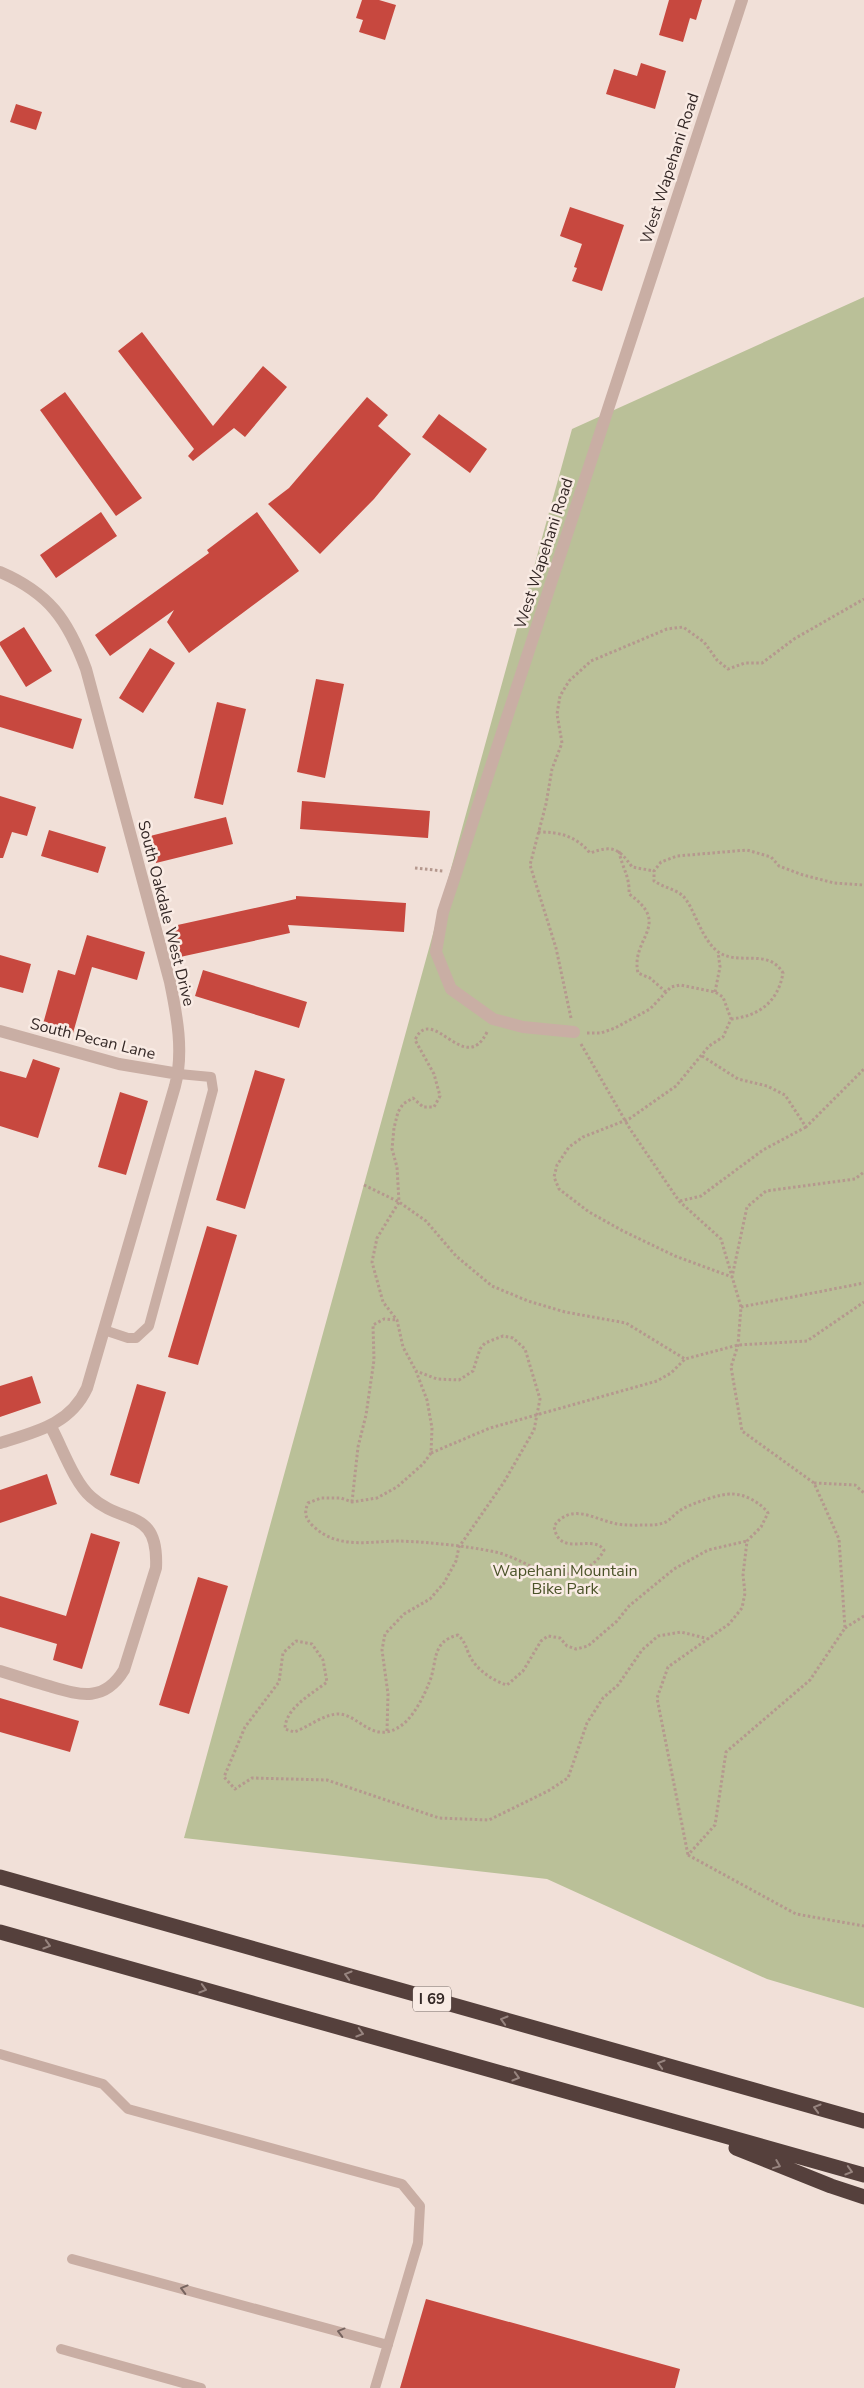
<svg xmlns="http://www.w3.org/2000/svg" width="864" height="2388" viewBox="0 0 864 2388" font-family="'Nunito Sans',sans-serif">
<rect width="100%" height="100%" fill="#f1e0d8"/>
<path fill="#bac098" d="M 864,297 L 864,2008 L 767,1979 L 547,1879 L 184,1838 L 572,429 Z"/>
<path fill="#c7483f" d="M 362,0 L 379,0 L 396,5 L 385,40 L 359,32 L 363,20 L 356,18 Z
M 669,0 L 702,0 L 696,20 L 690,18 L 683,42 L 659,35 Z
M 641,63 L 666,71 L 655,109 L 606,94 L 614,69 L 637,76 Z
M 16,104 L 42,112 L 36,130 L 10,122 Z
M 570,207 L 624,225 L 602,291 L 572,281 L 577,268 L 574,267 L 582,244 L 560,236 Z
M 142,332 L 213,426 L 263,366 L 287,387 L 245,437 L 234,428 L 193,461 L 188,456 L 194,449 L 118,351 Z
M 65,392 L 142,498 L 116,516 L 40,410 Z
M 367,397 L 388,415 L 378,426 L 411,454 L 374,499 L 320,554 L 268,504 L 289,488 Z
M 439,414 L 487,449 L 470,473 L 422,437 Z
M 101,512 L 117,536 L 56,578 L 40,555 Z
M 257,512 L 299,571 L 189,653 L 167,622 L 174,610 L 110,656 L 95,635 L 209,553 L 207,550 Z
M 24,627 L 52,671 L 26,687 L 0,645 L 0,642 Z
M 150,648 L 175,663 L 143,713 L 119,698 Z
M 316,679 L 344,684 L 325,778 L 297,772 Z
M 0,695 L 82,719 L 73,749 L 0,727 Z
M 217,702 L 246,709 L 223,805 L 194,798 Z
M 0,796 L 36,807 L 27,836 L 12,832 L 3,858 L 0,858 Z
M 302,801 L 430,811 L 428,838 L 300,829 Z
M 226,817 L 233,844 L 156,863 L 150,836 Z
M 49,830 L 106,847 L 98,873 L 41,856 Z
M 296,896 L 406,903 L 404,932 L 288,925 L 290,933 L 180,957 L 173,926 L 296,899 Z
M 87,935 L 145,952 L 137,980 L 92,967 L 73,1033 L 43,1024 L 58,970 L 75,975 Z
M 0,955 L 31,964 L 23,993 L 0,987 Z
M 203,970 L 307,1002 L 299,1028 L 195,996 Z
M 33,1059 L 60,1068 L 38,1138 L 0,1126 L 0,1071 L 26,1078 Z
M 255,1070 L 285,1079 L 245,1209 L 216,1200 Z
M 120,1092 L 148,1101 L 126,1175 L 98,1167 Z
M 207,1226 L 237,1235 L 198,1365 L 168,1357 Z
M 32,1376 L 41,1403 L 0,1417 L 0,1386 Z
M 137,1384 L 166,1392 L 139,1484 L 110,1475 Z
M 47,1474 L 57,1504 L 0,1523 L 0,1490 Z
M 91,1533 L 120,1542 L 82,1669 L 53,1660 L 57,1644 L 0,1627 L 0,1596 L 66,1616 Z
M 198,1577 L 228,1586 L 189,1714 L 159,1705 Z
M 0,1698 L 79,1721 L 70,1752 L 0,1732 Z
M 426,2299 L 680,2369 L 675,2388 L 400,2388 Z"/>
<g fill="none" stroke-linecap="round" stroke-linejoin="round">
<path stroke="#b5988e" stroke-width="3" stroke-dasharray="2.5 2.5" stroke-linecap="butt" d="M 538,832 C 560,832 576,836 590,853 C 612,845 619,848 632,867 L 654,871
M 619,851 C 622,868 630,876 629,894 C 673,925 630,938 638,973 L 650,978 L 667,993
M 415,868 L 443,871
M 715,992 L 720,967 L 718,952
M 571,1018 L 556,948 L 530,865 L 546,804 L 552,769 L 562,743 L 557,714 L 560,696 L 569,681 L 591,661 L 667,629 L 683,627 L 704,642 L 717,660 L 728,669 L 745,663 L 762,663 L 794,639 L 864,599
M 731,1019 C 759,1016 778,1002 783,973 C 768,947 737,967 717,951 C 700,937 694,906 682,895 C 674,889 663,887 654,881 L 654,871 L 661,862 L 677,856 L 747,850 L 771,857 L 779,866 L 803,875 L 834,883 L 864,885
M 487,1032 C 465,1078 432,1002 415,1040 L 434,1074 L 440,1096 L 434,1107 L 423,1107 L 413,1098 L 403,1104 L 398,1112 L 394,1128 L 392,1149 L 397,1167 L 399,1202 L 377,1238 L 372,1262 L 383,1302 L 397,1320 L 403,1347 L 416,1371 L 427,1400 L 432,1428 L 431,1453 L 423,1464 L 397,1487 L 377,1498 L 352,1502 L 341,1498 L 321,1498 L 308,1503 C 304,1513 305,1518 313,1526 C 338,1550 370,1541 400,1541 C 428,1542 468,1546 495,1552 C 520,1557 541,1577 567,1574 C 582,1573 598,1563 604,1550 C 592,1533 559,1559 554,1526 C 571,1503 592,1518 613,1523 C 624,1526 637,1525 648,1525 C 672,1525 668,1517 684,1508 C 694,1503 722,1493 732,1494 C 745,1494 761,1503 768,1513 L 761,1527 L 747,1541 L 743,1575 L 745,1593 L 742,1608 L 729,1624 L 668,1667 L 657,1698 L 688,1855
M 587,1033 L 601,1033 L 615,1028 L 650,1009 L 671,987 L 680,985 L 715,992 L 723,997 L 731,1019 L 723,1037 L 709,1046 L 676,1086 L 629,1119 L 583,1137 L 569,1147 L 557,1165 L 554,1177 L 559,1189 L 589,1212 L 623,1231 L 675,1256 L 732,1277 L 747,1207 L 766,1191 L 855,1179 L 864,1172
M 581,1044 L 630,1129 L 679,1201 L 721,1239 L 741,1307 L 738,1345 L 731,1367 L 742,1431 L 814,1483 L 839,1539 L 845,1628 L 810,1680 L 726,1752 L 715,1825 L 688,1855
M 702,1056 L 738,1079 L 767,1086 L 785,1095 L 806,1127 L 864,1069
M 364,1185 L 399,1202 L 426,1221 L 456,1256 L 492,1286 L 528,1301 L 565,1312 L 626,1323 L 685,1359 L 738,1345 L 807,1341 L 864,1302
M 680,1201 L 701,1196 L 763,1150 L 806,1127
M 741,1307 L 864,1283
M 431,1453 L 490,1428 L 657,1381 L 671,1373 L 685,1359
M 814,1483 L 855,1485 L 864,1493
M 352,1502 L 358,1447 L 366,1415 L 374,1360 L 373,1325 L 384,1319 L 397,1320
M 845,1628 L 864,1616
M 709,1639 L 681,1632 L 658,1636 L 642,1650 L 618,1685 L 603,1698 L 587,1723 L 568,1778 L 548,1791 L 489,1820 L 439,1818 L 327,1780 L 252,1778 L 235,1789 L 224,1777 L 245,1727 L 279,1682 L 283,1653 L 296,1641 L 312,1644 L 323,1660 L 327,1682 C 312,1694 285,1708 285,1729 L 294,1732 C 309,1727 323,1714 339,1714 C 360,1715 373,1746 402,1725 C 414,1716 424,1696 429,1683 C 438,1663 430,1642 458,1635 C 464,1641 465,1644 468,1652 C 474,1668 491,1680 507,1685 L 523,1671 L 541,1641 L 548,1636 L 560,1638 L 567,1646 L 576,1649 L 588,1646 L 617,1621 L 629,1606 L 674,1569 L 708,1550 L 747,1541
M 387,1731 L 388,1694 L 382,1650 L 385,1634 L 404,1614 L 430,1599 L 444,1583 L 456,1561 L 459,1547 L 504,1482 L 534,1430 L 540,1399 L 525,1349 L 513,1338 L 503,1336 L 485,1343 L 480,1349 L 473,1371 L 459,1380 L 437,1379 L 416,1371
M 688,1855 L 796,1914 L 864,1926"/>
<path stroke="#c9aea4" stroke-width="10" d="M 104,1330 L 128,1338 L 136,1338 L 149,1326 L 213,1090 L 211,1077 L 179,1074
M 0,2054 L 103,2084 L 128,2109 L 402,2184 L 420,2206 L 418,2243 L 375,2388
M 72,2259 L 388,2345
M 61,2349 L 201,2388"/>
<path stroke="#c9aea4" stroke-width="12" d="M 0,572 C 49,593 68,620 86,669 L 170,982 C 177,1016 184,1052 175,1086 L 87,1388 C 70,1425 35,1432 0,1443
M 0,1031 L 119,1064 L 179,1074
M 574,1032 L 523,1027 L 493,1019 L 451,989 L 436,952 L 443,912 L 456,873 L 742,0
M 0,1671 C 16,1676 32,1681 49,1686 C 80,1695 104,1703 124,1670 L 156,1568 C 159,1507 123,1526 91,1497 C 74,1482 62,1447 51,1427"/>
<path stroke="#55403c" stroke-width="15" d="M 0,1877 L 864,2121
M 0,1932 L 864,2175
M 736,2148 L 831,2186 L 864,2197"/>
</g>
<defs><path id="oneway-chevron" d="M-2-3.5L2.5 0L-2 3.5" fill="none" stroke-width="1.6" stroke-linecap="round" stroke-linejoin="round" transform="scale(1.25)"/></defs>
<g stroke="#97847f">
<use href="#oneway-chevron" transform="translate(47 1945) rotate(16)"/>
<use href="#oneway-chevron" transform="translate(348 1975) rotate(-164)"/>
<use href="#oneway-chevron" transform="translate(203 1989) rotate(16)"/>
<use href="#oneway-chevron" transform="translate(504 2020) rotate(-164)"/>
<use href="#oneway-chevron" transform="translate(360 2033) rotate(16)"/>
<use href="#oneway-chevron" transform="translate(661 2064) rotate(-164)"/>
<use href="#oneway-chevron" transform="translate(516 2077) rotate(16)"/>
<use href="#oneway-chevron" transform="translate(817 2108) rotate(-164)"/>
<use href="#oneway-chevron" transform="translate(777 2165) rotate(22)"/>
<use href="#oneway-chevron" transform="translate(849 2171) rotate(16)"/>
</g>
<g stroke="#77645f">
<use href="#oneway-chevron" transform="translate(184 2289) rotate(-165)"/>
<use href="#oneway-chevron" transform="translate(341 2332) rotate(-165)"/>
</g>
<g text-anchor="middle" stroke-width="5" stroke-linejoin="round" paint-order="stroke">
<rect fill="#f9ebe4" stroke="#6f625f" stroke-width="1" x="413" y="1986.5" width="38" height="25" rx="4"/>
<g font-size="15" font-weight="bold" fill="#342826">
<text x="432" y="2004">I 69</text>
</g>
<g font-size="16" fill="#342826" stroke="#f9ebe4">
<text transform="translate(669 168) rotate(-72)" y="6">West Wapehani Road</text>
<text transform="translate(543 553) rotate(-72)" y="6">West Wapehani Road</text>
<text transform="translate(167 913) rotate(76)" y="6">South Oakdale West Drive</text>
<text transform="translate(93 1038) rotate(14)" y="6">South Pecan Lane</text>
</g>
<g font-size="16" fill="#4b5329" stroke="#f9ebe4">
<text x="565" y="1576">Wapehani Mountain<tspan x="565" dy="18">Bike Park</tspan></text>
</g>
</g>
</svg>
